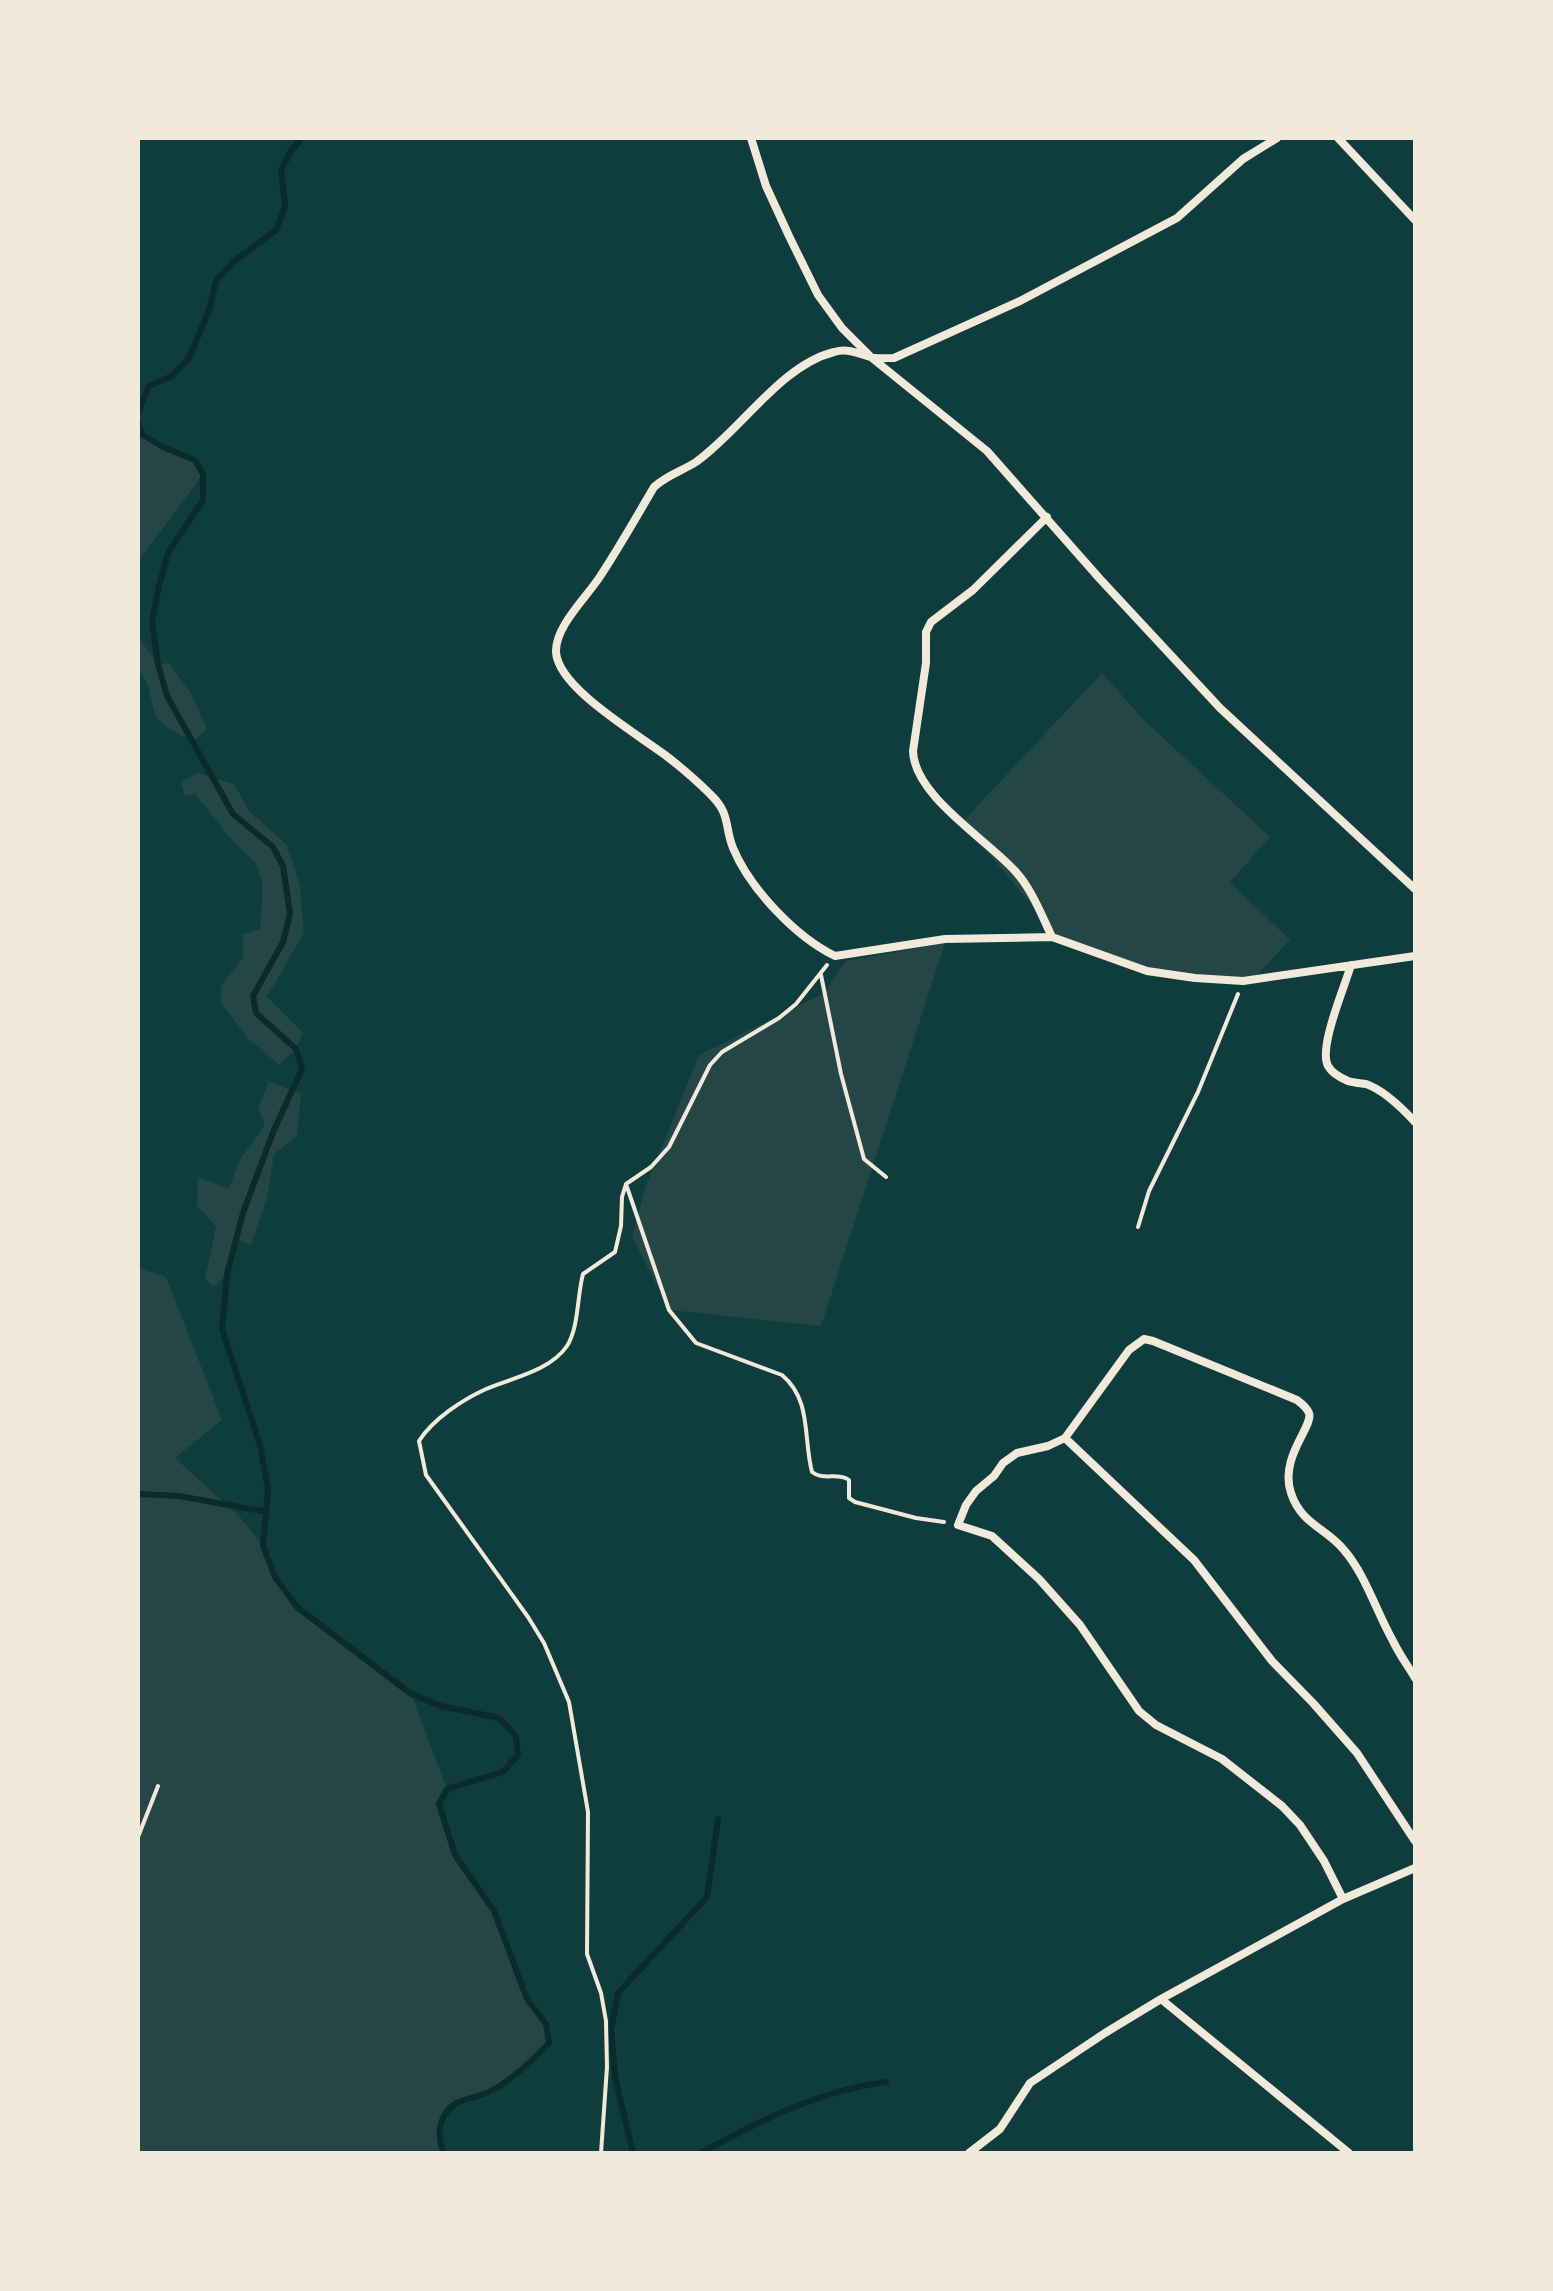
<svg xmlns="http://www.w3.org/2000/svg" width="1553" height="2291" viewBox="0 0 1553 2291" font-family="Roboto,sans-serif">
<rect width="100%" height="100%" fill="#0f3d3e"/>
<path fill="#244646" d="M 143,435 L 165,448 L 195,460 L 203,474 L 138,562 L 138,445 Z
M 141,641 L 158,664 L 169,663 L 192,695 L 207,729 L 193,741 C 183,735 167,729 160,721 C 148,707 155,688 138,669 L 138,644 Z
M 1102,673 L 1145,721 L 1270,837 L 1230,882 L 1290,940 L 1253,979 L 1150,970 L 1063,942 L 962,822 Z
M 197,773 L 234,784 L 249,811 L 287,845 L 300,886 L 304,933 L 267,997 L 303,1033 L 296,1049 L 279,1065 L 248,1038 L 221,1003 L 221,986 L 243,958 L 243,934 L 260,929 L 263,885 L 256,863 L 233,841 L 195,794 L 185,796 L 181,782 Z
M 945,943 L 821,1326 L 669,1310 L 632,1236 L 646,1186 L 699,1055 L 824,993 L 846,961 Z
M 269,1081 L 301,1094 L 297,1136 L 274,1154 L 267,1198 L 251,1245 L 236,1238 L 227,1274 L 213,1287 L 205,1279 L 216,1227 L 197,1205 L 198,1177 L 229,1189 L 239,1161 L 265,1125 L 258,1108 Z
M 138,1267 L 166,1277 L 222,1420 L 175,1458 L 239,1516 L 263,1546 L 275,1577 L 298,1607 L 411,1694 L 447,1789 L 439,1804 L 455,1855 L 494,1911 L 527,1999 L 546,2024 L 549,2043 C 533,2060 512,2080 491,2091 C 482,2096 471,2097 461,2101 C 440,2109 435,2134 444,2153 L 138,2153 Z"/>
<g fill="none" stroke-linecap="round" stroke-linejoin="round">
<path stroke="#0a2a2b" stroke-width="6" d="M 138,413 L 149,386 L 172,376 L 189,358 L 209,310 L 216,281 L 233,262 L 276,230 L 285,207 L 281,170 L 291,151 L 302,138
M 138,422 L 143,435 L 165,448 L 195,460 L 203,474 L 203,500 L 168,553 L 159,586 L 152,621 L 158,664 L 167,696 L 233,814 L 273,847 L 283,866 L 290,914 L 283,942 L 253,996 L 256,1013 L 296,1049 L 302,1069 L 274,1130 L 243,1213 L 227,1274 L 222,1329 L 260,1445 L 268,1489 L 263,1546 L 275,1577 L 297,1607 L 411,1694 L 441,1706 L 499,1718 L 516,1736 L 518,1755 L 503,1772 L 447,1789 L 439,1804 L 455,1855 L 494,1911 L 527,1999 L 546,2024 L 549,2043 C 533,2060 512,2080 491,2091 C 482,2096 471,2097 461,2101 C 440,2109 435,2134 444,2153
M 138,1494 L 179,1496 L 267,1512
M 633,2153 L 615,2077 L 611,2030 L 618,1993 L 707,1897 L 718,1819
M 701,2153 C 761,2120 818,2091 886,2082"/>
<path stroke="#f1e9da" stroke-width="4" d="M 821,975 L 841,1074 L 864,1159 L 886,1177
M 627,1187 L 669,1310 L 696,1343 L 782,1375 C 812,1400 803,1438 812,1472 C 823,1481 838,1472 849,1480 L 849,1498 L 855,1502 L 916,1518 L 944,1522
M 1138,1227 L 1149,1191 L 1198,1092 L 1238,994
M 138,1837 L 158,1786
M 601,2153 L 607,2067 L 606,2021 L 601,1993 L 587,1954 L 588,1812 L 569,1702 L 544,1643 L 528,1617 L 426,1475 L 419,1441 C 433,1419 462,1400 486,1389 C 512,1378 550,1371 567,1346 C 579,1327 577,1296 583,1274 L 615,1252 L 621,1226 L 622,1197 L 626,1184 L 651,1167 L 669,1147 L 710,1065 L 722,1052 L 779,1018 L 796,1004 L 827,965"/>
<path stroke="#f1e9da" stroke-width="8" d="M 751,138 L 766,186 L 789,236 L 818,295 L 842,328 L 872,358 L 987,451 L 1100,579 L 1220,708 L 1415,889
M 1277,138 L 1243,159 L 1177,218 L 1020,301 L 894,358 C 886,358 877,359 870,357 C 857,353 848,348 834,352 C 781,365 740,431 696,462 C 682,471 667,475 654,487 C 637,516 620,546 601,575 C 588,596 555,626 556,652 C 558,689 641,736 669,758 C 683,769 697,781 710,794 C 731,814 724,825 733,848 C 750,889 796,937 835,956 L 945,939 L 1052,937 L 1147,971 L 1195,978 L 1243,981 L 1415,956
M 1338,138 L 1415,220
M 1047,517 L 973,590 L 931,622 L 926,632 L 926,663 L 913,751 C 914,796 988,840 1016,872 C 1032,890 1042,916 1052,937
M 1351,965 C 1345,986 1318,1048 1328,1066 C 1332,1073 1341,1078 1348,1081 C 1354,1083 1360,1083 1366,1084 C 1384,1090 1402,1108 1415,1122
M 1065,1438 L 1194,1560 L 1272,1661 L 1313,1703 L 1357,1753 L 1415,1841
M 1343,1899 L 1324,1861 L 1300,1825 L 1282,1806 L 1222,1759 L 1156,1725 L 1139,1711 L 1080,1625 L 1039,1579 L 992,1536 L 958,1525 L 966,1505 L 976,1491 L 994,1476 L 1003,1463 L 1017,1453 L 1048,1446 L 1065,1438 L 1129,1350 L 1144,1339 L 1153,1341 L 1297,1400 C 1301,1403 1307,1408 1309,1413 C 1314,1426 1279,1457 1291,1493 C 1301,1524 1326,1528 1344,1550 C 1365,1574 1377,1613 1393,1641 C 1399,1654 1408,1666 1415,1678
M 1161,1999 L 1349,2153
M 969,2153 L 1000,2129 L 1030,2083 L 1105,2033 L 1161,1999 L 1343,1899 L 1415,1868"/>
</g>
<rect width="1553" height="2291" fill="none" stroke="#f1e9da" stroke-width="280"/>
</svg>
